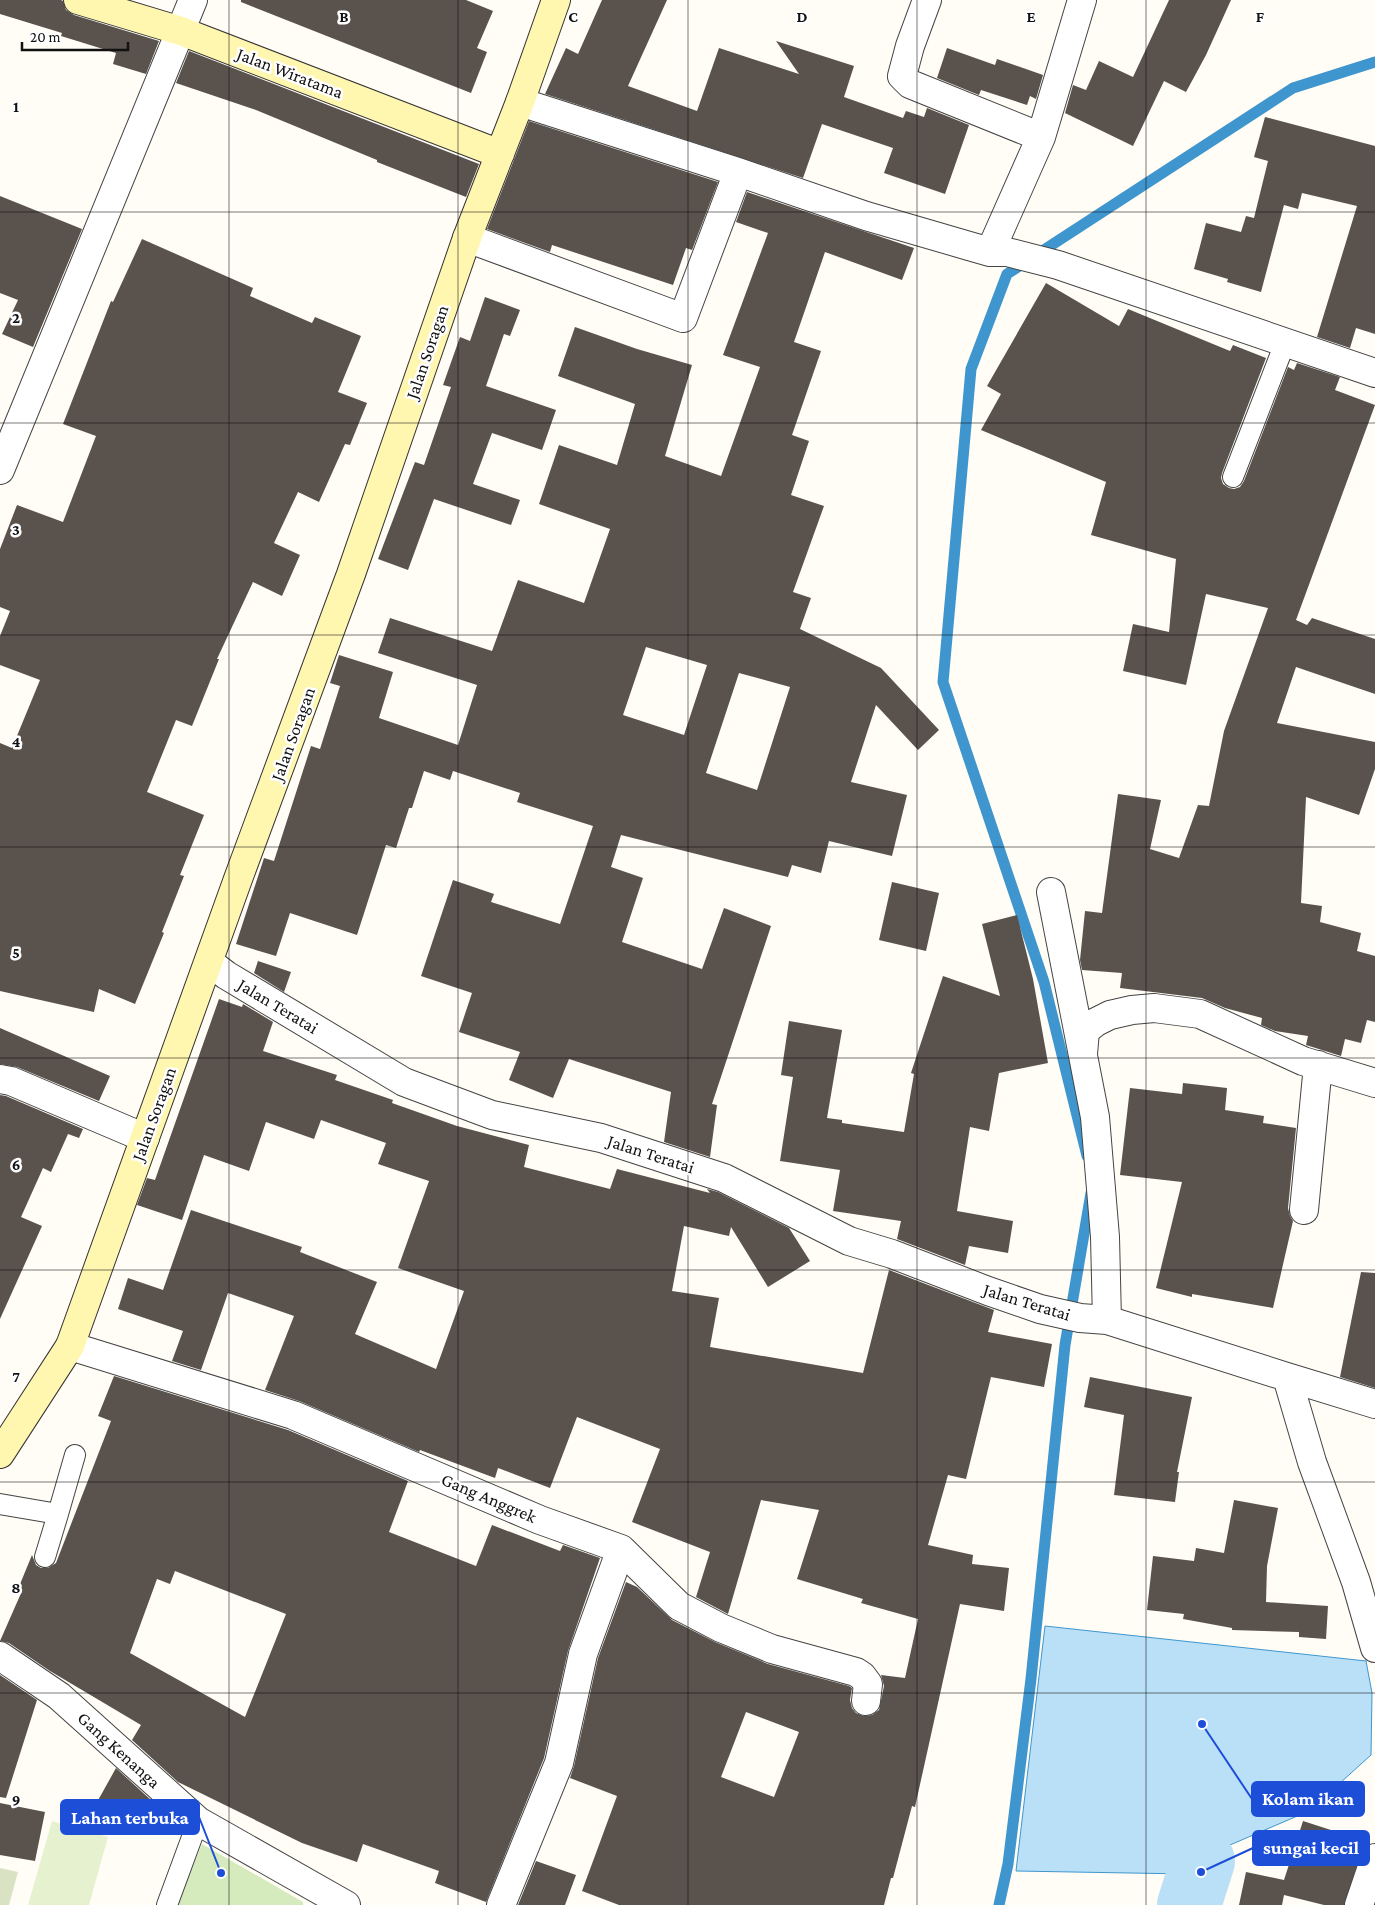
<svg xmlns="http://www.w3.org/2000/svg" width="1375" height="1905" viewBox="0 0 1375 1905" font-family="'Crimson Pro',serif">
<rect width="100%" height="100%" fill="#fffdf5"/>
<path fill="#d5ebbd" d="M 202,1844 L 303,1902 L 303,1905 L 176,1905 Z"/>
<path fill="#d9e3c4" d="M 0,1868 L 18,1872 L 9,1905 L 0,1905 Z"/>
<path fill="#e6f2cf" d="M 52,1821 L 108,1837 L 89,1905 L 28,1905 Z"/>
<path fill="#b9e0f7" stroke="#3f96cf" d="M 1045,1626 L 1366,1661 L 1372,1693 L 1371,1755 L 1309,1811 L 1216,1851 L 1187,1874 L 1016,1871 Z"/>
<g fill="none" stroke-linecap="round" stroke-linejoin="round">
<path stroke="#3f96cf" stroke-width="11" d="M 1087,1156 L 1044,982 L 943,682 L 971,369 L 1007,274 L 1293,88 L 1375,62
M 999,1905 L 1008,1864 L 1031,1679 L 1065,1345 L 1091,1193"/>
<path stroke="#b9e0f7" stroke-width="64" d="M 1189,1905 L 1203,1861"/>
</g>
<path fill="#5a524d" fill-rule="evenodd" d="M 0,0 L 61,0 L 63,1 L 66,10 L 74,15 L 159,41 L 146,74 L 113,64 L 116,53 L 61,36 L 62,33 L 0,14 Z
M 241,0 L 466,0 L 493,11 L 477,48 L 487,52 L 471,93 L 241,2 Z
M 602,0 L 667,0 L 628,86 L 697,111 L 719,48 L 799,74 L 776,41 L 854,66 L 844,97 L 903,118 L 906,111 L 924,117 L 927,108 L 969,125 L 945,194 L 884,173 L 893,148 L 822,124 L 803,178 L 545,94 L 566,48 L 578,54 Z
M 1169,0 L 1231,0 L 1206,55 L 1186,92 L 1164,81 L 1133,146 L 1065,113 L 1073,85 L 1086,90 L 1099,61 L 1133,77 Z
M 947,48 L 995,65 L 997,59 L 1043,75 L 1036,99 L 1030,96 L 1027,105 L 981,90 L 979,95 L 937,78 Z
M 189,51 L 479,164 L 466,197 L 377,162 L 377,160 L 256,110 L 176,83 Z
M 1265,117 L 1375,146 L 1375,334 L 1356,328 L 1350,348 L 1317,337 L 1357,206 L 1302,193 L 1298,209 L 1284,205 L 1261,292 L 1227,282 L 1228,279 L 1194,269 L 1206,223 L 1241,232 L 1246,216 L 1254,218 L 1268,161 L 1254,157 Z
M 529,121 L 718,182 L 692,250 L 686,248 L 673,285 L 552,245 L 550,252 L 487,229 Z
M 747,192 L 914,248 L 902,280 L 825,252 L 794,342 L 821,351 L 792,435 L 809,441 L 791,495 L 824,506 L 793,592 L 811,598 L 800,629 L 881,668 L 939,730 L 918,750 L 876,705 L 851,782 L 907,795 L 892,856 L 829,841 L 821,873 L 792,865 L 788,877 L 621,835 L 611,867 L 643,878 L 622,942 L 702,969 L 724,908 L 771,926 L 712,1104 L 717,1105 L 710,1157 L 664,1142 L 671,1092 L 569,1059 L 553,1098 L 509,1080 L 520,1052 L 459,1032 L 472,993 L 421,976 L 453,880 L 494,894 L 491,902 L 560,924 L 593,826 L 517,802 L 520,793 L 453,771 L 450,780 L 424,771 L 412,808 L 409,808 L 396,848 L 386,845 L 357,935 L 290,913 L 276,956 L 236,944 L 264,858 L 274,861 L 311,746 L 320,749 L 340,686 L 330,683 L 339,655 L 393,672 L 379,718 L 458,745 L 477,685 L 378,653 L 390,618 L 492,651 L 518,580 L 584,603 L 610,529 L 539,504 L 559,445 L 617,465 L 635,404 L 558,376 L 575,327 L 637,349 L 692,365 L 665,456 L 721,476 L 760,367 L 723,355 L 768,233 L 736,222 ZM 646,647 L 707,665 L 684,735 L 623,715 ZM 739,673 L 790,687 L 757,790 L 706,773 Z
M 0,196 L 82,229 L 33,347 L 2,334 L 18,300 L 0,293 Z
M 142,239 L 253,288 L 250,296 L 312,323 L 315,317 L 361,336 L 338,392 L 367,403 L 350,445 L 345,444 L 319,502 L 298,492 L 274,543 L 300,555 L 282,596 L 253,582 L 217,659 L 219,659 L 192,726 L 176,720 L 147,792 L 204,815 L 180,875 L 184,876 L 162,932 L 164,933 L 135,1004 L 99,989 L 94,1012 L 0,991 L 0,743 L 12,748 L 40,680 L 0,665 L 0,636 L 10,611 L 0,607 L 0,549 L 17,505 L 63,522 L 96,436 L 63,424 L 111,301 L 113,302 Z
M 1046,283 L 1119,326 L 1128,309 L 1230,351 L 1233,345 L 1266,358 L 1222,473 L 1221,478 L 1223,484 L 1229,488 L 1234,489 L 1240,487 L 1244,481 L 1288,367 L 1294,370 L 1297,363 L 1340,377 L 1335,390 L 1375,405 L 1296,620 L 1307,625 L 1312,618 L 1375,639 L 1375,694 L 1296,667 L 1277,723 L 1375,742 L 1375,769 L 1359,815 L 1306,797 L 1301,903 L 1322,906 L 1320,922 L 1361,933 L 1357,951 L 1375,956 L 1375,1022 L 1367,1020 L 1361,1043 L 1345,1039 L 1341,1056 L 1306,1045 L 1308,1036 L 1275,1031 L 1261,1025 L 1262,1018 L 1225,1008 L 1202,998 L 1120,988 L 1122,973 L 1082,970 L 1080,960 L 1085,911 L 1102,913 L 1118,794 L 1161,800 L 1150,849 L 1179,858 L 1198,805 L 1209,806 L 1224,731 L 1268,608 L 1206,594 L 1186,685 L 1123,671 L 1133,624 L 1169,632 L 1176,559 L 1091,535 L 1106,482 L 981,430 L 1001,394 L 987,386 Z
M 485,297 L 520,310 L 510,336 L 504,334 L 486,386 L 556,410 L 542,450 L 492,433 L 473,484 L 520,500 L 511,525 L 434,499 L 408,570 L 378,559 L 415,462 L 424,465 L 451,387 L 443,385 L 460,337 L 470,341 Z
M 892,882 L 939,893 L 926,951 L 879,940 Z
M 1017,915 L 1033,979 L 1048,1063 L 999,1073 L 989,1131 L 970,1127 L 957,1211 L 1013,1221 L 1008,1253 L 969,1246 L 965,1265 L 897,1239 L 901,1221 L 833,1211 L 840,1170 L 780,1161 L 793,1077 L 781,1075 L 789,1021 L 842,1030 L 827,1118 L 842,1120 L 842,1123 L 904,1132 L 914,1074 L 911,1073 L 943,976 L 1000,996 L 982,924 Z
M 258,961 L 291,972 L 284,992 L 254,973 Z
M 219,999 L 242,1007 L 243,1004 L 273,1022 L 263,1051 L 337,1075 L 335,1080 L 393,1100 L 392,1103 L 457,1126 L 529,1145 L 524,1167 L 610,1189 L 617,1169 L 710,1193 L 707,1189 L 718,1192 L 789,1228 L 810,1261 L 768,1287 L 731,1227 L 729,1236 L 684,1226 L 672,1291 L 719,1298 L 710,1347 L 863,1373 L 889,1270 L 994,1310 L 988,1332 L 1052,1344 L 1044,1387 L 991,1377 L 966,1479 L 948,1475 L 928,1545 L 973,1555 L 972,1564 L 1009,1568 L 1004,1611 L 960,1604 L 915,1807 L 912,1806 L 893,1878 L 891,1878 L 884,1905 L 619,1905 L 582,1891 L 617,1796 L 570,1778 L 574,1766 L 598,1658 L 626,1582 L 637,1587 L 672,1620 L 715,1642 L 768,1664 L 849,1686 L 852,1688 L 850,1700 L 852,1708 L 856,1713 L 864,1716 L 872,1715 L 879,1710 L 884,1686 L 881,1675 L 905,1678 L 918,1619 L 861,1603 L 863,1599 L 797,1579 L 819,1510 L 761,1500 L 728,1614 L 696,1597 L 710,1552 L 632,1522 L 660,1449 L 577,1417 L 550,1488 L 498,1468 L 495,1478 L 420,1450 L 419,1452 L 299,1401 L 265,1390 L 294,1316 L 228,1293 L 201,1370 L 172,1361 L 183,1331 L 118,1309 L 128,1278 L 163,1290 L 191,1210 L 302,1247 L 300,1252 L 377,1282 L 355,1334 L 436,1369 L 464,1291 L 398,1268 L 429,1181 L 378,1164 L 386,1143 L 321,1120 L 314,1139 L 266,1122 L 249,1171 L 204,1155 L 182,1220 L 137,1205 L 147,1178 L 155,1180 ZM 746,1712 L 799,1732 L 774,1797 L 721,1777 Z
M 0,1028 L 110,1076 L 99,1101 L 17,1067 L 0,1064 Z
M 1183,1083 L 1227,1088 L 1225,1110 L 1264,1116 L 1263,1123 L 1296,1128 L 1288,1208 L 1290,1216 L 1293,1221 L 1273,1308 L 1192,1294 L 1192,1297 L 1156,1288 L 1182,1182 L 1120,1175 L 1130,1088 L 1182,1094 Z
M 0,1095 L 6,1096 L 83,1129 L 79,1138 L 68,1134 L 51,1172 L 43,1168 L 21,1217 L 42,1226 L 0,1319 Z
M 1361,1272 L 1375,1273 L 1375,1388 L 1340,1377 Z
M 114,1376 L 288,1430 L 408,1481 L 389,1532 L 476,1566 L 492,1525 L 560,1551 L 563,1545 L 600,1558 L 568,1651 L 544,1758 L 486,1902 L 435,1883 L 439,1871 L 363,1844 L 357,1862 L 302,1843 L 178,1782 L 132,1740 L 141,1725 L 50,1671 L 9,1643 L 0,1641 L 22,1591 L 18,1589 L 32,1555 L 36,1565 L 41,1568 L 48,1568 L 56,1563 L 111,1421 L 98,1416 ZM 175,1571 L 286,1614 L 245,1717 L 130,1653 L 157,1579 L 170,1584 Z
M 1090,1377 L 1192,1397 L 1177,1472 L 1179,1472 L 1175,1502 L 1114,1495 L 1124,1415 L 1084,1407 Z
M 1234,1500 L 1278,1508 L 1267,1566 L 1266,1602 L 1328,1606 L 1326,1639 L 1299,1637 L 1299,1632 L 1232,1630 L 1232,1628 L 1183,1619 L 1184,1614 L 1147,1610 L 1153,1556 L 1194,1561 L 1196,1548 L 1224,1553 Z
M 0,1675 L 37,1700 L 6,1798 L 0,1797 Z
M 116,1768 L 164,1812 L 155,1832 L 96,1804 Z
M 0,1803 L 45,1812 L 35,1861 L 0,1855 Z
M 1303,1821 L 1365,1841 L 1344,1905 L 1324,1905 L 1284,1895 L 1282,1905 L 1239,1905 L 1246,1872 L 1284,1880 Z
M 536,1861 L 576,1875 L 565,1905 L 518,1905 Z"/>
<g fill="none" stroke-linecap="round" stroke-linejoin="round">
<defs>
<path id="lane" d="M 1233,477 L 1285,343
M 0,1504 L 58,1514 L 75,1455
M 45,1557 L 58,1514
M 167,1905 L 198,1821"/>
<path id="street" d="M 927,0 L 910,46 L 902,76 L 910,84 L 1041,137
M 520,102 L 738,172 L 866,216 L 969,246 L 990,252 L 1007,252 L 1058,265 L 1375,373
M 467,238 L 683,318 L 738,172
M 990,252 L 1041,137 L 1082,0
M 0,470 L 193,0
M 1051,892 L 1095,1117 L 1105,1237 L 1107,1320
M 209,962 L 226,975 L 404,1082 L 492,1115 L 601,1138 L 724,1178 L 849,1241 L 892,1254 L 988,1291 L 1040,1309 L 1080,1318 L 1107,1320 L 1287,1377 L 1375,1404
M 1083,1054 L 1085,1031 L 1096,1022 L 1110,1015 L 1132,1010 L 1154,1008 L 1200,1014 L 1303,1061 L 1375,1083
M 0,1079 L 11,1081 L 145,1138
M 1304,1210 L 1318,1065
M 70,1346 L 293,1415 L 540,1520 L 621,1549 L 679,1606 L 721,1628 L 772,1649 L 856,1672 L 862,1676 L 868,1684 L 866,1701
M 1287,1377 L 1312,1462 L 1356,1582 L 1375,1648
M 0,1656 L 59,1696 L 198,1821 L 346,1905
M 501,1905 L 559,1763 L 583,1654 L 621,1549
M 1359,1905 L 1375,1858"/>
<path id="secondary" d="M 78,0 L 181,31 L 500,154
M 0,1454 L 70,1346 L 238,879 L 351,574 L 467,238 L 520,102 L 556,0"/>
</defs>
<use href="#lane" stroke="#444" stroke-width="22"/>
<use href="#street" stroke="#444" stroke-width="30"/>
<use href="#secondary" stroke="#333" stroke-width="30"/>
<use href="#lane" stroke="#fff" stroke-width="20"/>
<use href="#street" stroke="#fff" stroke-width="28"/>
<use href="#secondary" stroke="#fff6b0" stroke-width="28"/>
</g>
<path fill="none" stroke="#111" stroke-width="1" stroke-opacity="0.55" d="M 229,0 L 229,1905M 458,0 L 458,1905M 688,0 L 688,1905M 917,0 L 917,1905M 1146,0 L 1146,1905M 0,212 L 1375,212M 0,423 L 1375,423M 0,635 L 1375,635M 0,847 L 1375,847M 0,1058 L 1375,1058M 0,1270 L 1375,1270M 0,1482 L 1375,1482M 0,1693 L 1375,1693"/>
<g text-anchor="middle" stroke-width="5" stroke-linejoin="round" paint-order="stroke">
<g font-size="18" fill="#111" stroke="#fff">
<text transform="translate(290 73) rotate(21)" y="6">Jalan Wiratama</text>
<text transform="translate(427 352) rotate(-71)" y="6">Jalan Soragan</text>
<text transform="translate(293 734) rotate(-70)" y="6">Jalan Soragan</text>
<text transform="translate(278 1006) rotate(31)" y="6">Jalan Teratai</text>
<text transform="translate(154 1114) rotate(-70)" y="6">Jalan Soragan</text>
<text transform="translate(651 1154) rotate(18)" y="6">Jalan Teratai</text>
<text transform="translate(1027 1302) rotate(17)" y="6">Jalan Teratai</text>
<text transform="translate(489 1498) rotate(23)" y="6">Gang Anggrek</text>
<text transform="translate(119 1750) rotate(42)" y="6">Gang Kenanga</text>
</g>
</g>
<g font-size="16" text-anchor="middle" font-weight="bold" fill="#111" stroke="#fff" stroke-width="5" stroke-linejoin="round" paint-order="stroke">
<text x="344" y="22">B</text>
<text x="573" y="22">C</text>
<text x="802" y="22">D</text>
<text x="1031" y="22">E</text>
<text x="1260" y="22">F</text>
<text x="16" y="112">1</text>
<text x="16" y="323">2</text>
<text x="16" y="535">3</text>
<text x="16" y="747">4</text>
<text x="16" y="958">5</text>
<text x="16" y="1170">6</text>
<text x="16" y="1382">7</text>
<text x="16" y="1593">8</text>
<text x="16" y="1805">9</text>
</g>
<path fill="none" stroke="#1d4ed8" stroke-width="2" d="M1202 1724L1252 1799M221 1873L199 1817M1201 1872L1253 1848"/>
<g fill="#1d4ed8" stroke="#fff" stroke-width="2">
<circle cx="1202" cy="1724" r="5"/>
<circle cx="221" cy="1873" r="5"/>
<circle cx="1201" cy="1872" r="5"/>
</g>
<g fill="#1d4ed8" stroke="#1d4ed8" stroke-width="2">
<rect x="1252" y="1782" width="112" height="34" rx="5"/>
<rect x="61" y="1800" width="138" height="34" rx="5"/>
<rect x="1253" y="1831" width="116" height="34" rx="5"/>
</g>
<g font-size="19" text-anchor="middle" font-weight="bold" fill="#fff">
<text x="1308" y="1805">Kolam ikan</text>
<text x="130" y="1824">Lahan terbuka</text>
<text x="1311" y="1854">sungai kecil</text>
</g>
<path d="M22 42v8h106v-8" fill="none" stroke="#111111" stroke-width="2.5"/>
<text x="30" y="42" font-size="15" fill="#111111" stroke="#ffffff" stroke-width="4" paint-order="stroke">20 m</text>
</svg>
